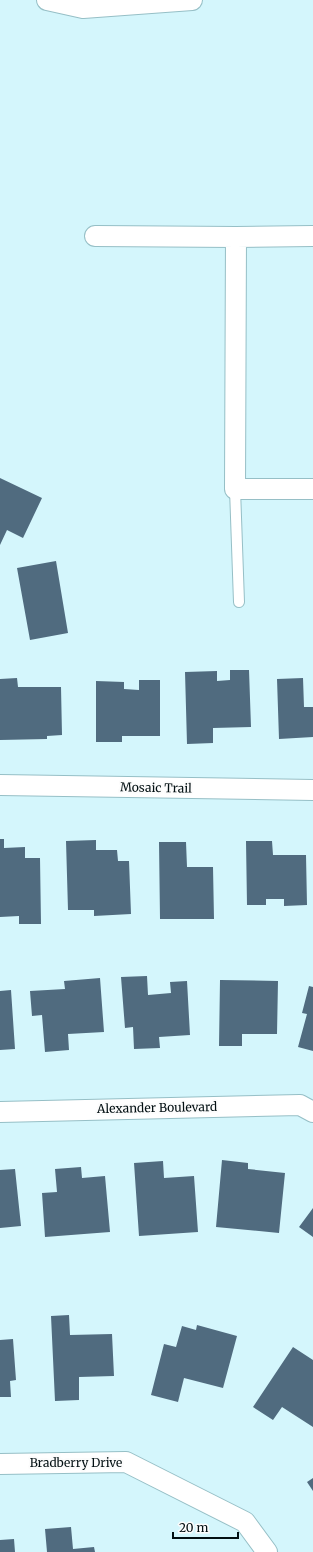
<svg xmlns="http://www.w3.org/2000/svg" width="313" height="1552" viewBox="0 0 313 1552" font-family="Merriweather,serif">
<rect width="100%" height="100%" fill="#d4f6fc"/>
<path fill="#506b7f" d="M 0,478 L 42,498 L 23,538 L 7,530 L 0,545 Z
M 56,561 L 68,633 L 30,640 L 17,568 Z
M 230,670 L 249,670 L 251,727 L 213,728 L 213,743 L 187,744 L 185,672 L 217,671 L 217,681 L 230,680 Z
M 17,678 L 18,687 L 61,687 L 62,735 L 47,736 L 47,739 L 0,740 L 0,679 Z
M 303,678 L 304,707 L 313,707 L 313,737 L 279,739 L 277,679 Z
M 139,680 L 160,680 L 160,736 L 122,736 L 122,742 L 96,742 L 96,681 L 124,682 L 124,689 L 139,690 Z
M 0,839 L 4,839 L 4,848 L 25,847 L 25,858 L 40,858 L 41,924 L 19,924 L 19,916 L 0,917 Z
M 96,840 L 96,850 L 117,850 L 118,861 L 129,861 L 131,914 L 94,916 L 94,910 L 68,910 L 66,841 Z
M 246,841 L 272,841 L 273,855 L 306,855 L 307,905 L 284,906 L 284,899 L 266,899 L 266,905 L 247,905 Z
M 159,842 L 186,842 L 187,867 L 213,867 L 214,919 L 160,919 Z
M 147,976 L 148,995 L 171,993 L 170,982 L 187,981 L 190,1035 L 159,1037 L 160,1048 L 134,1049 L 133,1027 L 125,1028 L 121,977 Z
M 100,978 L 104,1032 L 68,1034 L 69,1050 L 45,1052 L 42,1015 L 32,1016 L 30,991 L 65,989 L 64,981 Z
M 220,980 L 278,981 L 277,1034 L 242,1034 L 242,1046 L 219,1046 Z
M 309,986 L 313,987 L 313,1051 L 298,1047 L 307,1014 L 302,1013 Z
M 11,990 L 15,1049 L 0,1050 L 0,991 Z
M 222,1160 L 248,1163 L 248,1169 L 285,1173 L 279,1233 L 216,1227 Z
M 163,1161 L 164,1178 L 194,1176 L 198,1232 L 139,1236 L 134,1163 Z
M 81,1167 L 82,1178 L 105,1176 L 110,1232 L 45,1237 L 42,1193 L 57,1192 L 55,1169 Z
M 15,1169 L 21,1226 L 0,1228 L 0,1170 Z
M 313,1208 L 313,1237 L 299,1227 Z
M 69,1315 L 70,1335 L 112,1334 L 114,1376 L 79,1377 L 79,1400 L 55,1401 L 51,1316 Z
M 197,1325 L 237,1336 L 223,1388 L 184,1378 L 178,1402 L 151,1395 L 164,1344 L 176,1347 L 182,1326 L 196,1330 Z
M 13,1339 L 16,1380 L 10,1381 L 11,1397 L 0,1397 L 0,1340 Z
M 293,1347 L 313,1360 L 313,1427 L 282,1407 L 273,1420 L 253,1407 Z
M 313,1478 L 313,1491 L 307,1482 Z
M 71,1527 L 73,1549 L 94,1547 L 95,1552 L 47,1552 L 45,1529 Z
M 14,1539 L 15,1552 L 0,1552 L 0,1540 Z"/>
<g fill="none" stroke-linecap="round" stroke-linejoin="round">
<defs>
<path id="service" d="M 235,489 L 239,602"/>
<path id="minor" d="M 47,0 L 83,8 L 192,0
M 95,236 L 236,237
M 313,236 L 236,237 L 235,489 L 313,489
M 0,785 L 313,790
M 0,1112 L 300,1105 L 313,1112
M 0,1464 L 126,1462 L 245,1522 L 267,1552"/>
</defs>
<use href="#service" stroke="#96bfc6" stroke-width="12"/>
<use href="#minor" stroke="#96bfc6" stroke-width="22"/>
<use href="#service" stroke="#fff" stroke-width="10"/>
<use href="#minor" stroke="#fff" stroke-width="20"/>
</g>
<g text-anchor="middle" stroke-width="4" stroke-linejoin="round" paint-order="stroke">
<g font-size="12" fill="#020f12" stroke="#fcfcfc">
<text transform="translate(156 788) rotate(1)" y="4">Mosaic Trail</text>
<text transform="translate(157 1108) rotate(-1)" y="4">Alexander Boulevard</text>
<text x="76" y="1467">Bradberry Drive</text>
</g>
</g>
<path d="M173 1532v6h65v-6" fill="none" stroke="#020f12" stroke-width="2"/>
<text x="179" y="1532" font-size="12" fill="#020f12" stroke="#fcfcfc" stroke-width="3" paint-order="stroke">20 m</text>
</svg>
